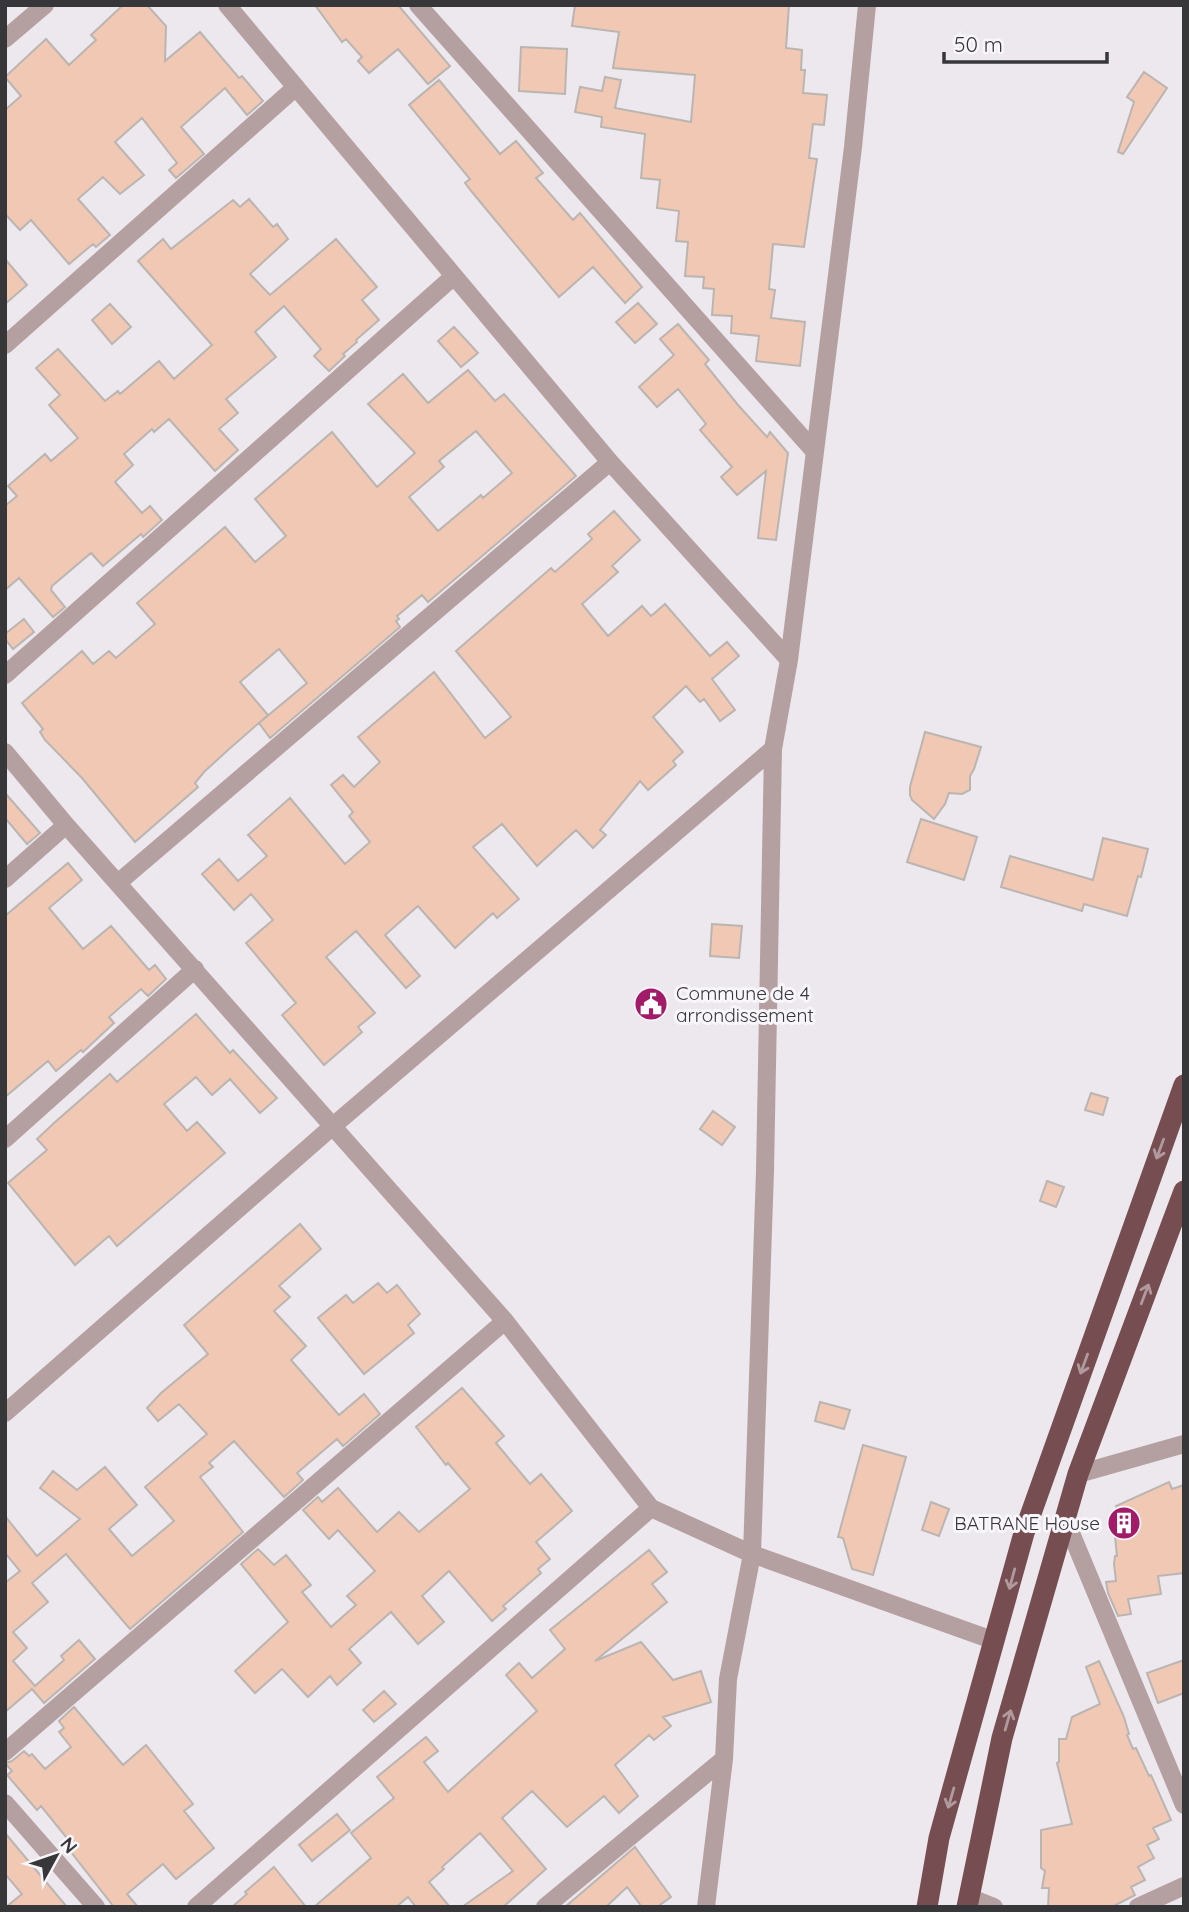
<svg xmlns="http://www.w3.org/2000/svg" width="1189" height="1912" viewBox="0 0 1189 1912" font-family="Quicksand,sans-serif">
<rect width="100%" height="100%" fill="#ece8ee"/>
<path fill="#f1c8b3" stroke="#bbb5b2" stroke-width="2" fill-rule="evenodd" d="M 123,5 L 147,5 L 166,26 L 165,61 L 200,32 L 239,78 L 242,76 L 263,101 L 247,115 L 225,88 L 181,127 L 204,154 L 176,178 L 169,170 L 177,163 L 142,118 L 115,142 L 144,175 L 120,194 L 103,177 L 78,199 L 110,235 L 96,247 L 93,244 L 69,264 L 31,220 L 20,230 L 5,214 L 5,110 L 21,96 L 5,77 L 46,39 L 69,65 L 96,40 L 91,35 Z
M 315,5 L 398,5 L 450,66 L 428,84 L 398,49 L 369,73 L 358,61 L 362,57 L 346,39 L 342,42 Z
M 575,5 L 789,5 L 786,48 L 802,50 L 801,70 L 805,70 L 803,93 L 827,95 L 824,125 L 813,124 L 809,158 L 817,159 L 804,247 L 773,244 L 769,289 L 775,290 L 771,318 L 805,322 L 800,366 L 756,361 L 759,336 L 731,333 L 732,316 L 712,315 L 714,289 L 703,288 L 704,277 L 685,276 L 688,242 L 676,241 L 679,211 L 657,208 L 660,180 L 641,178 L 645,134 L 601,127 L 602,117 L 575,112 L 580,87 L 602,91 L 605,77 L 621,80 L 615,108 L 691,122 L 695,75 L 613,68 L 619,32 L 572,26 Z
M 521,47 L 567,49 L 565,94 L 519,91 Z
M 1144,72 L 1167,88 L 1123,154 L 1118,152 L 1134,102 L 1127,97 Z
M 439,80 L 500,154 L 516,141 L 543,173 L 536,178 L 573,220 L 580,213 L 642,287 L 625,303 L 593,267 L 559,297 L 472,192 L 465,183 L 470,179 L 409,105 Z
M 249,199 L 273,227 L 277,224 L 288,239 L 250,274 L 270,295 L 336,239 L 377,287 L 362,300 L 379,320 L 356,340 L 357,342 L 343,354 L 345,356 L 329,371 L 314,356 L 321,349 L 284,306 L 255,332 L 276,357 L 226,399 L 238,413 L 219,429 L 238,450 L 215,471 L 169,419 L 154,432 L 152,429 L 124,454 L 133,465 L 115,482 L 142,513 L 150,506 L 162,520 L 143,537 L 141,534 L 103,566 L 91,553 L 52,586 L 51,590 L 65,607 L 53,617 L 19,578 L 5,590 L 5,506 L 17,496 L 8,486 L 45,454 L 51,461 L 78,438 L 49,405 L 60,395 L 36,368 L 58,349 L 105,401 L 118,391 L 120,394 L 159,361 L 174,379 L 212,345 L 138,261 L 163,239 L 171,249 L 233,200 L 240,207 Z
M 5,259 L 27,285 L 5,304 Z
M 638,303 L 657,324 L 635,343 L 616,322 Z
M 110,304 L 131,327 L 112,344 L 92,320 Z
M 678,324 L 709,360 L 705,364 L 738,405 L 767,437 L 770,432 L 788,453 L 776,540 L 758,538 L 766,471 L 737,495 L 721,477 L 732,467 L 700,430 L 706,424 L 678,389 L 657,407 L 639,387 L 674,355 L 660,339 Z
M 454,327 L 478,353 L 461,367 L 438,341 Z
M 468,370 L 495,401 L 504,394 L 576,476 L 428,602 L 422,595 L 397,616 L 399,619 L 396,621 L 400,627 L 270,738 L 259,723 L 307,683 L 279,649 L 240,682 L 268,715 L 228,750 L 204,772 L 195,783 L 198,787 L 135,842 L 82,778 L 45,740 L 40,732 L 43,729 L 22,703 L 82,651 L 93,664 L 109,651 L 116,658 L 155,624 L 137,603 L 225,527 L 255,562 L 286,536 L 255,499 L 332,432 L 377,487 L 415,453 L 368,404 L 403,374 L 428,403 ZM 476,431 L 512,473 L 483,498 L 481,495 L 438,531 L 409,497 L 444,467 L 439,461 Z
M 614,511 L 640,540 L 612,566 L 618,572 L 582,604 L 608,636 L 642,606 L 651,616 L 665,604 L 710,656 L 727,642 L 739,656 L 712,679 L 735,710 L 720,721 L 704,699 L 700,702 L 686,686 L 653,717 L 683,752 L 673,761 L 676,765 L 648,790 L 640,781 L 600,830 L 606,835 L 593,848 L 576,830 L 537,866 L 502,824 L 473,847 L 519,899 L 497,918 L 493,913 L 455,948 L 418,906 L 385,935 L 420,976 L 406,988 L 356,931 L 326,957 L 375,1013 L 358,1027 L 362,1032 L 324,1065 L 282,1015 L 296,1003 L 246,943 L 273,920 L 251,894 L 234,910 L 202,874 L 219,859 L 238,881 L 267,856 L 248,835 L 290,798 L 345,864 L 370,842 L 349,816 L 353,812 L 331,785 L 343,775 L 354,787 L 380,762 L 358,737 L 434,672 L 485,738 L 511,717 L 456,651 L 551,568 L 555,572 L 592,539 L 588,534 Z
M 24,619 L 34,632 L 13,649 L 5,639 L 5,634 Z
M 925,732 L 981,747 L 974,769 L 970,776 L 970,790 L 962,794 L 949,793 L 945,804 L 934,819 L 912,800 L 910,795 L 910,787 Z
M 5,793 L 40,833 L 27,844 L 5,818 Z
M 921,819 L 977,837 L 964,880 L 907,862 Z
M 1103,838 L 1148,849 L 1141,877 L 1138,876 L 1127,916 L 1084,904 L 1082,911 L 1001,887 L 1010,856 L 1093,880 Z
M 68,863 L 82,880 L 49,908 L 83,949 L 111,926 L 149,970 L 155,965 L 166,979 L 148,996 L 141,989 L 109,1017 L 114,1023 L 83,1052 L 81,1050 L 56,1071 L 48,1061 L 5,1097 L 5,916 Z
M 712,924 L 742,926 L 739,958 L 710,956 Z
M 196,1014 L 230,1053 L 233,1050 L 277,1098 L 260,1113 L 230,1079 L 212,1095 L 196,1077 L 164,1104 L 187,1131 L 197,1122 L 225,1153 L 117,1246 L 109,1236 L 75,1265 L 8,1183 L 47,1150 L 37,1139 L 54,1123 L 110,1074 L 117,1082 Z
M 1091,1093 L 1108,1098 L 1103,1115 L 1085,1110 Z
M 713,1111 L 735,1127 L 722,1145 L 700,1129 Z
M 1047,1181 L 1064,1187 L 1056,1207 L 1040,1201 Z
M 300,1224 L 321,1249 L 279,1286 L 290,1297 L 274,1311 L 306,1346 L 291,1360 L 339,1415 L 364,1394 L 380,1414 L 343,1446 L 337,1439 L 297,1473 L 303,1480 L 284,1497 L 234,1441 L 209,1463 L 213,1467 L 200,1477 L 243,1532 L 130,1629 L 66,1554 L 32,1583 L 48,1602 L 13,1632 L 27,1648 L 13,1661 L 35,1686 L 64,1660 L 61,1656 L 79,1640 L 95,1659 L 44,1703 L 32,1689 L 5,1712 L 5,1583 L 20,1571 L 5,1553 L 5,1516 L 37,1556 L 80,1519 L 40,1488 L 53,1471 L 77,1490 L 105,1467 L 137,1505 L 109,1529 L 132,1556 L 174,1521 L 145,1487 L 207,1434 L 179,1404 L 158,1421 L 147,1408 L 161,1393 L 208,1354 L 184,1325 Z
M 378,1283 L 387,1293 L 397,1285 L 420,1314 L 408,1325 L 414,1333 L 364,1374 L 318,1318 L 346,1295 L 353,1303 Z
M 462,1388 L 504,1436 L 496,1443 L 530,1484 L 541,1474 L 572,1511 L 536,1542 L 550,1559 L 538,1569 L 541,1573 L 503,1606 L 506,1609 L 492,1621 L 449,1571 L 422,1596 L 444,1622 L 418,1644 L 391,1612 L 349,1649 L 361,1663 L 337,1685 L 330,1676 L 308,1697 L 282,1669 L 255,1693 L 235,1671 L 288,1622 L 241,1564 L 258,1549 L 274,1565 L 286,1555 L 311,1585 L 302,1592 L 331,1627 L 356,1605 L 347,1596 L 375,1571 L 338,1530 L 329,1539 L 303,1510 L 318,1497 L 322,1502 L 338,1488 L 377,1532 L 399,1512 L 419,1532 L 470,1489 L 448,1463 L 446,1465 L 416,1427 Z
M 820,1402 L 850,1410 L 844,1429 L 815,1421 Z
M 863,1445 L 906,1457 L 873,1575 L 852,1569 L 843,1538 L 838,1537 Z
M 1169,1482 L 1172,1489 L 1184,1485 L 1184,1573 L 1158,1576 L 1161,1594 L 1128,1599 L 1131,1614 L 1118,1616 L 1108,1593 L 1106,1582 L 1116,1581 L 1114,1564 L 1115,1556 L 1117,1556 L 1113,1516 L 1119,1513 L 1116,1506 Z
M 931,1502 L 949,1509 L 939,1536 L 922,1530 Z
M 649,1550 L 667,1572 L 652,1584 L 667,1602 L 595,1661 L 641,1642 L 673,1680 L 701,1671 L 711,1702 L 663,1717 L 671,1726 L 654,1740 L 649,1735 L 615,1765 L 638,1796 L 619,1813 L 604,1796 L 567,1827 L 532,1791 L 502,1818 L 546,1869 L 503,1907 L 462,1907 L 513,1871 L 480,1833 L 442,1867 L 444,1869 L 429,1882 L 450,1907 L 416,1907 L 408,1897 L 396,1907 L 314,1907 L 371,1858 L 351,1833 L 394,1798 L 377,1777 L 426,1737 L 438,1751 L 424,1762 L 448,1792 L 537,1711 L 506,1675 L 519,1663 L 532,1678 L 565,1649 L 550,1630 Z
M 1184,1660 L 1184,1693 L 1158,1703 L 1147,1673 Z
M 1099,1661 L 1124,1717 L 1129,1734 L 1127,1735 L 1133,1749 L 1136,1748 L 1149,1776 L 1151,1775 L 1171,1820 L 1153,1828 L 1159,1839 L 1147,1845 L 1154,1858 L 1138,1867 L 1145,1880 L 1131,1887 L 1135,1895 L 1112,1907 L 1048,1907 L 1049,1888 L 1042,1888 L 1045,1871 L 1041,1868 L 1041,1830 L 1072,1824 L 1057,1763 L 1059,1762 L 1059,1739 L 1066,1739 L 1072,1717 L 1100,1704 L 1086,1667 Z
M 384,1691 L 396,1704 L 374,1722 L 363,1710 Z
M 74,1707 L 123,1765 L 146,1745 L 193,1804 L 184,1811 L 214,1848 L 176,1879 L 163,1864 L 127,1894 L 138,1907 L 114,1907 L 71,1852 L 75,1848 L 41,1806 L 37,1810 L 7,1775 L 12,1771 L 5,1763 L 12,1761 L 24,1751 L 29,1756 L 32,1754 L 45,1769 L 71,1747 L 59,1732 L 64,1728 L 59,1721 Z
M 337,1814 L 350,1830 L 312,1861 L 299,1845 Z
M 5,1833 L 67,1907 L 6,1907 L 22,1894 L 5,1874 Z
M 635,1847 L 671,1897 L 657,1907 L 642,1907 L 627,1887 L 606,1907 L 565,1907 Z
M 274,1867 L 306,1907 L 232,1907 L 247,1894 L 245,1892 Z"/>
<g fill="none" stroke-linecap="round" stroke-linejoin="round">
<path stroke="#b5a0a1" stroke-width="18" d="M 227,5 L 610,462 L 789,660
M 418,5 L 815,452
M 5,39 L 45,5
M 5,345 L 296,87
M 5,675 L 454,276
M 5,752 L 66,825 L 505,1321 L 651,1508
M 5,879 L 66,825
M 119,882 L 610,462
M 5,1139 L 195,969
M 5,1413 L 333,1126 L 773,749 L 789,660 L 853,147 L 867,5
M 1078,1474 L 1184,1444
M 1066,1521 L 1184,1805
M 5,1752 L 505,1321
M 5,1803 L 96,1907
M 969,1897 L 994,1907
M 196,1907 L 651,1508 L 752,1554 L 995,1641
M 545,1907 L 724,1759 L 728,1679 L 752,1554 L 765,1171 L 773,749
M 706,1907 L 724,1759
M 1138,1907 L 1184,1886"/>
<path stroke="#764e51" stroke-width="21" d="M 927,1907 L 939,1838 L 1024,1533 L 1184,1085
M 967,1907 L 1002,1738 L 1078,1474 L 1184,1191"/>
</g>
<defs><path id="oneway-shaft" d="M-6 0H5M1.5-3L5.5 0L1.5 3" fill="none" stroke-width="1.6" stroke-linecap="round" stroke-linejoin="round" transform="scale(1.75)"/></defs>
<g stroke="#b19a9e">
<use href="#oneway-shaft" transform="translate(1160 1149) rotate(110)"/>
<use href="#oneway-shaft" transform="translate(1145 1294) rotate(-69)"/>
<use href="#oneway-shaft" transform="translate(1084 1364) rotate(110)"/>
<use href="#oneway-shaft" transform="translate(1012 1579) rotate(105)"/>
<use href="#oneway-shaft" transform="translate(1008 1720) rotate(-74)"/>
<use href="#oneway-shaft" transform="translate(951 1798) rotate(106)"/>
</g>
<defs>
<symbol id="civic-disc" viewBox="-11 -11 22 22"><circle r="9.5" fill="#a11b68" stroke="#f9f6fb"/><path d="M-.6-6.5H3V-4.5H.6V-3L4-1V1h2V6H-6V1h2V-1L-.6-3ZM-1.2 2.5V6h2.4V2.5Z" fill="#fff"/></symbol>
<symbol id="building-disc" viewBox="-11 -11 22 22"><circle r="9.5" fill="#a11b68" stroke="#f9f6fb"/><path d="M-4-6H4V6H1V3H-1V6H-4ZM-2.5-4.3h1.7v1.8h-1.7ZM.8-4.3h1.7v1.8H.8ZM-2.5-1h1.7V.8h-1.7ZM.8-1h1.7V.8H.8Z" fill="#fff"/></symbol>
</defs>
<g fill-rule="evenodd">
<use href="#civic-disc" x="632" y="985" width="38" height="38"/>
<use href="#building-disc" x="1105" y="1504" width="38" height="38"/>
</g>
<g text-anchor="middle" stroke-width="6" stroke-linejoin="round" paint-order="stroke">
<g font-size="19" fill="#373638" stroke="#f9f6fb" text-anchor="start">
<text x="676" y="1000">Commune de 4<tspan x="676" dy="22">arrondissement</tspan></text>
<text x="1100" y="1530" text-anchor="end">BATRANE House</text>
</g>
</g>
<rect width="1189" height="1912" fill="none" stroke="#373638" stroke-width="14"/>
<g transform="translate(56 1856) rotate(50)" stroke="#f9f6fb" stroke-width="5" paint-order="stroke">
<path d="M0-5L12 26L0 18L-12 26Z" fill="#373638"/>
<text y="-10" font-size="19" font-weight="bold" text-anchor="middle" fill="#373638">N</text>
</g>
<path d="M944 52v10h163v-10" fill="none" stroke="#373638" stroke-width="3.5"/>
<text x="954" y="52" font-size="21" fill="#373638" stroke="#f9f6fb" stroke-width="5" paint-order="stroke">50 m</text>
</svg>
